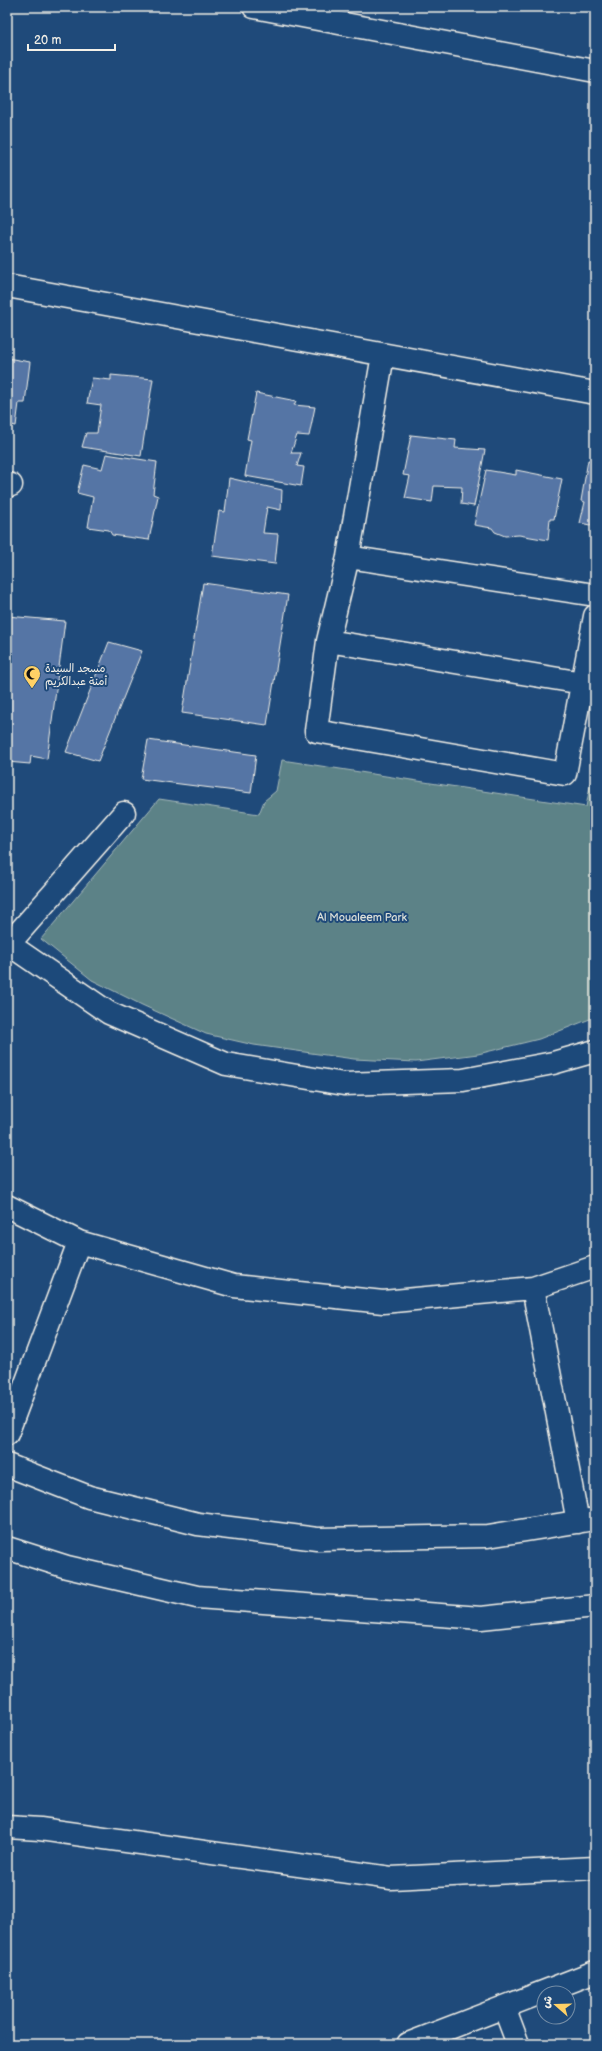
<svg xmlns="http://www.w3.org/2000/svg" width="602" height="2051" viewBox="0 0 602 2051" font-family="'Balsamiq Sans','Playpen Sans Arabic',sans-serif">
<rect width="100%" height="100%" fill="#1f4a7a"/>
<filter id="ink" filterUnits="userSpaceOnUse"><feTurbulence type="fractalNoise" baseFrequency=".025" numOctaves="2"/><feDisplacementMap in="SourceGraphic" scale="8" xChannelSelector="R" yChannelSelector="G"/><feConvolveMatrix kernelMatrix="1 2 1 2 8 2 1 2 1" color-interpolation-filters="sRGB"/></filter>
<g filter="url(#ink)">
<path fill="#5c8287" stroke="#a8bab8" d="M 282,760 L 586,807 L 595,760 L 595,1017 L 539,1039 L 478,1054 L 416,1062 L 354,1059 L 254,1045 L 206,1034 L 142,1005 L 92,980 L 41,939 L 159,799 L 259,814 L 264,801 L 276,791 Z"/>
<path fill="#5575a5" stroke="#f4f1e8" d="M 7,358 L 30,362 L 25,403 L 19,403 L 16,426 L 7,424 Z
M 111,375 L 153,379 L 141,456 L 82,447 L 86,433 L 97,433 L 101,405 L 87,403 L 92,378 L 111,380 Z
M 256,393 L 296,401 L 294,405 L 315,407 L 309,436 L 297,435 L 291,453 L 301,453 L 297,466 L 304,467 L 301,486 L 245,476 L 251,440 L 247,439 Z
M 411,435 L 456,440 L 455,448 L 485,450 L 474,506 L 461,504 L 462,487 L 434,486 L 432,502 L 405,498 L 410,476 L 403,475 Z
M 106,454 L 157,462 L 153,494 L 158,496 L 149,540 L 112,535 L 109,530 L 88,527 L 93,497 L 77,493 L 84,465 L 102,469 Z
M 588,460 L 595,461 L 595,526 L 580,523 L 585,502 L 581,501 Z
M 486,470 L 516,475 L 516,470 L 562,479 L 554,519 L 550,519 L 548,540 L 519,535 L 505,536 L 495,532 L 492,528 L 474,525 Z
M 229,478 L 282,490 L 281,510 L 267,507 L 263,533 L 278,534 L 275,564 L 212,556 L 219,511 L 225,512 Z
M 203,583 L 288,595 L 267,725 L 182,713 Z
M 7,616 L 65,621 L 47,759 L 31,756 L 30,764 L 7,762 Z
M 109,642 L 142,651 L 98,761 L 66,752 Z
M 148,740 L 256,755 L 251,793 L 141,779 Z"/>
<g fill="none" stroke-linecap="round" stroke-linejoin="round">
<defs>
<path id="street" d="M 254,7 L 595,71
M 7,286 L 595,393
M 383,355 L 348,557 L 328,641 L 316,731 L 565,774 L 595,616
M 7,484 L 11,485
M 348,557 L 595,595
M 328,641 L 595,685
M 7,943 L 109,1013 L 226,1064 L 344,1084 L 463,1080 L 553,1063 L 595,1051
M 7,946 L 124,813
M 7,1206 L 79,1242 L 234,1286 L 383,1302 L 533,1288 L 595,1267
M 533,1288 L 578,1522
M 7,1434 L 79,1242
M 7,1465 L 89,1497 L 198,1524 L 317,1539 L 488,1536 L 595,1519
M 7,1548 L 67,1567 L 197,1597 L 481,1618 L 595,1606
M 7,1827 L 40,1829 L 391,1878 L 595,1868
M 504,2007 L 518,2044
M 408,2044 L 595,1972"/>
</defs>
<use href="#street" stroke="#f4f1e8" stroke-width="25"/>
<use href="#street" stroke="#1f4a7a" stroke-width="22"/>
</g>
</g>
<defs>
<symbol id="mosque-pin" viewBox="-11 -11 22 30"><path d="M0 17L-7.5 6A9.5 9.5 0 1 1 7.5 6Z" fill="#ffd166" stroke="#1f4a7a"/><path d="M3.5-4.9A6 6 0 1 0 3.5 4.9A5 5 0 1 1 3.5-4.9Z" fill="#111"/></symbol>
</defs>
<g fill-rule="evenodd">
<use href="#mosque-pin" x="22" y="664" width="20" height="27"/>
</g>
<g text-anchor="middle" stroke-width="4" stroke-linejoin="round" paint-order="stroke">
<g font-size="11" fill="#f4f1e8" stroke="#1f4a7a" text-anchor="start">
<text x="45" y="672">مسجد السيدة<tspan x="45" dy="13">أمنة عبدالكريم</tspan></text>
</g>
<g font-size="11" fill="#dde0d9" stroke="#1f4a7a">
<text x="362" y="921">Al Moualeem Park</text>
</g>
</g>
<rect width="602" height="2051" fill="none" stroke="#1f4a7a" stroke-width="24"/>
<rect x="12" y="12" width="578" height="2027" fill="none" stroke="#f4f1e8" stroke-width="1.5" filter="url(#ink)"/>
<g transform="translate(556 2005) rotate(290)"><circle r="19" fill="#1f4a7a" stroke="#748da6"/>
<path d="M0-3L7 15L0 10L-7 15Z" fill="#ffd166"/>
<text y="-6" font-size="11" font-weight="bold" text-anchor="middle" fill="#f4f1e8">ش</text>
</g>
<path d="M28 44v6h87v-6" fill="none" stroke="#f4f1e8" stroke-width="2"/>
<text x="34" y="44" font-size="12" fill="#f4f1e8" stroke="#1f4a7a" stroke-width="3" paint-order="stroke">20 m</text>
</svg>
